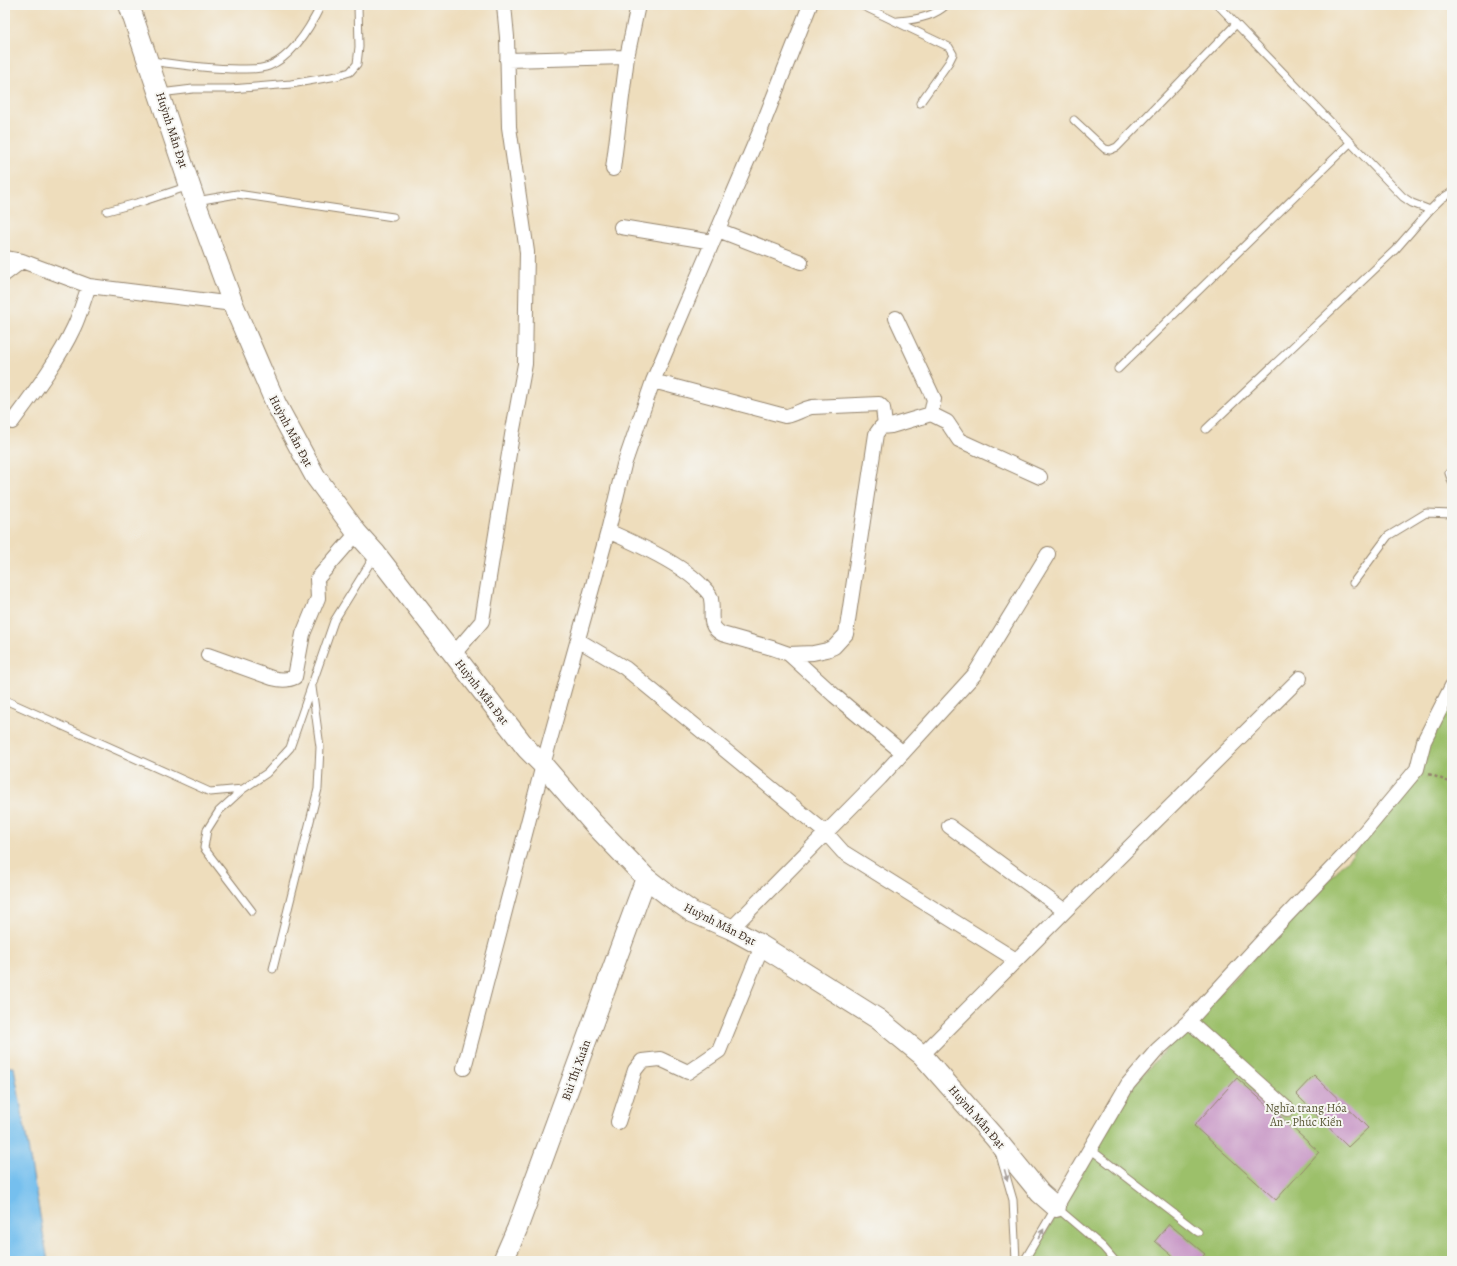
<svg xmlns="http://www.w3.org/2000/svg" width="1457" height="1266" viewBox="0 0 1457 1266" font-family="Alegreya,serif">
<rect width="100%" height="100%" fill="#f6f6f2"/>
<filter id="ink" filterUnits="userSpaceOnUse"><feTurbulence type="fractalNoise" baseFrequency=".025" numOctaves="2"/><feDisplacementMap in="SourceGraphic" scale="8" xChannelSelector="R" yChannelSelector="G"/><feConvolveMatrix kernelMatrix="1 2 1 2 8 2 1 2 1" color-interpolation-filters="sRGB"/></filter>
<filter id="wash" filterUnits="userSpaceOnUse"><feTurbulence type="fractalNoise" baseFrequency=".012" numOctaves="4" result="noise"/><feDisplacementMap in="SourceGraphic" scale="16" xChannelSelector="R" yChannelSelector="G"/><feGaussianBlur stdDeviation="0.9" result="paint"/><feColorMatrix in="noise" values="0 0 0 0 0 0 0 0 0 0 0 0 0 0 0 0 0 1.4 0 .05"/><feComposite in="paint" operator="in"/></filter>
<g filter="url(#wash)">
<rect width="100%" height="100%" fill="#eeddbc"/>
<path fill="#9cc06a" stroke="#6c7544" d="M 1452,696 L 1452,1261 L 1028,1261 L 1038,1246 L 1133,1086 L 1167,1048 L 1354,853 L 1428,743 Z"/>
<path fill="#75bfee" stroke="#587486" d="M 5,1067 L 14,1067 L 48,1261 L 5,1261 Z"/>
<g id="blocks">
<path fill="#c897c6" d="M 1314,1075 L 1368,1128 L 1348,1147 L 1296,1094 Z
M 1237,1078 L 1319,1152 L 1276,1200 L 1194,1126 Z
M 1169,1224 L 1205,1254 L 1199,1261 L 1178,1261 L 1155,1241 Z"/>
</g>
</g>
<g filter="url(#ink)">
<use href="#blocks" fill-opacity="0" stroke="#94846d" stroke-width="1"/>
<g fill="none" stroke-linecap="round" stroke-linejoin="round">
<defs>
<path id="lane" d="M 861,5 L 949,47 L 953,54 L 949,62 L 920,103
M 1218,5 L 1403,197 L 1412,203 L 1430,210 L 1441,199 L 1452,192
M 898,21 C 914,20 934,17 946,5
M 151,61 C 180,65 209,69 238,69 C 248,69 259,70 269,66 C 293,56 310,28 321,5
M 160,93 L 193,89 L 231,89 L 291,84 L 337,76 L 350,72 L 357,64 L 359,47 L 358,5
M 1074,120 L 1105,149 L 1110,150 L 1117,147 L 1236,24
M 196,201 L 237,194 L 393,217
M 107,211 L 144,201 L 189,186
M 1118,369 L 1351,142
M 1206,429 L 1395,250 L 1430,210
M 1449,473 L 1452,482
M 1353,583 L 1388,536 L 1426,513 L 1452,514
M 5,700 L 210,792 L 243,789
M 252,911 L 204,848 L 207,830 L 219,811 L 243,789 L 267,773 L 290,748 L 334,621 L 375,555
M 273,969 L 318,789 L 320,747 L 312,687
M 1090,1149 L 1198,1232
M 1000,1155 L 1013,1200 L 1016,1261
M 1024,1261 L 1056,1207 L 1103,1247 L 1115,1261"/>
<path id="street" d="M 507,60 L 627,57
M 613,169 L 627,57 L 638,5
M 621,227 L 713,242
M 718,230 L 801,262
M 5,258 L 22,261 L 89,286 L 233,304
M 5,274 L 22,261
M 653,381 L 785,416 C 793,416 802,409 812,407 L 879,404 L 883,408 L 885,425
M 931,414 L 947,422 L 959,440 L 1040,477
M 12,422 C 35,391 58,361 74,327 C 80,314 84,299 89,286
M 608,531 C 635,543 684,565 703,587 C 706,590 711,595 711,599 C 714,614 706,625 722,634 L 772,648 L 789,654 L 813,653 L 827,650 L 834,647 L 846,634 L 876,434 L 881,427 L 891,426 L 931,414 L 934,399 L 896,318
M 578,640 L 625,668 L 826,833 L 843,852 L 1016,960
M 789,654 L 835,696 L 903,753
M 208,655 L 272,678 C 280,680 287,681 295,677 L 303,634 L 318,598 L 317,579 L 357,533
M 453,655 L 482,621 L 512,435 L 525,364 L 527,252 L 509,127 L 507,37 L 504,5
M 949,826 L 1065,911
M 731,929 L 880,778 L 974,675 L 1048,554
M 1189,1021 L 1287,1109
M 922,1055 L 1065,911 L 1300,678
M 464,1068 L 543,765 L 608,531 L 624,465 L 653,381 L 761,129 L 810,5
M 618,1122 L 635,1070 L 642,1061 L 660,1059 L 688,1072 L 719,1051 L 762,946
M 1056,1207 L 1128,1084 L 1157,1050 L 1189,1021 L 1268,935 L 1352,847 L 1417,769 L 1424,741 L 1452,686"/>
<path id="secondary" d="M 129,5 L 195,201 L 233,304 L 276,404 L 315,476 L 357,533 L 376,554 L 527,749 L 543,765 L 593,823 L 646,878 L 669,896 L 692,912 L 731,929 L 762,946 L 878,1019 L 922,1055 L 995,1138 L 1040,1193 L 1056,1207
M 503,1261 L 517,1229 L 646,878"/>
</defs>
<use href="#lane" stroke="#94846d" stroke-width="9"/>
<use href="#street" stroke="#94846d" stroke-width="16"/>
<use href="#secondary" stroke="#94846d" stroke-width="22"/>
<path stroke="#94846d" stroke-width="2.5" stroke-dasharray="3 3" stroke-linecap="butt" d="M 1429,774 L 1452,783"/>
<use href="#lane" stroke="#fff" stroke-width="7"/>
<use href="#street" stroke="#fff" stroke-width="14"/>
<use href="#secondary" stroke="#fff" stroke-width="20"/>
</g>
<defs><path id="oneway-solid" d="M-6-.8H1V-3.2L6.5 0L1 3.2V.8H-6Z"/></defs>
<g fill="#a79f9a">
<use href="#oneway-solid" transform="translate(1006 1175) rotate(74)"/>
<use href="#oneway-solid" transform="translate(1041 1234) rotate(-60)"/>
</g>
</g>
<g text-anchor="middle" stroke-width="4" stroke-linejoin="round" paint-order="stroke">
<g font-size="12" fill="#3b2a1e" stroke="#f6f6f2">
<text transform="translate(172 130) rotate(72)" y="4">Huỳnh Mẫn Đạt</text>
<text transform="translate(291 431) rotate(62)" y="4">Huỳnh Mẫn Đạt</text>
<text transform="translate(482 692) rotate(52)" y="4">Huỳnh Mẫn Đạt</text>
<text transform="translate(720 924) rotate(27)" y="4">Huỳnh Mẫn Đạt</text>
<text transform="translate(576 1070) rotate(-70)" y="4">Bùi Thị Xuân</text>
<text transform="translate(977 1117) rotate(49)" y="4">Huỳnh Mẫn Đạt</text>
</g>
<g font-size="12" fill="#585735" stroke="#f6f6f2">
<text x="1306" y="1112">Nghĩa trang Hóa<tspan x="1306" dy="14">An - Phúc Kiến</tspan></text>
</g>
</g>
<rect width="1457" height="1266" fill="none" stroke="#f6f6f2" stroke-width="20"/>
</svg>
